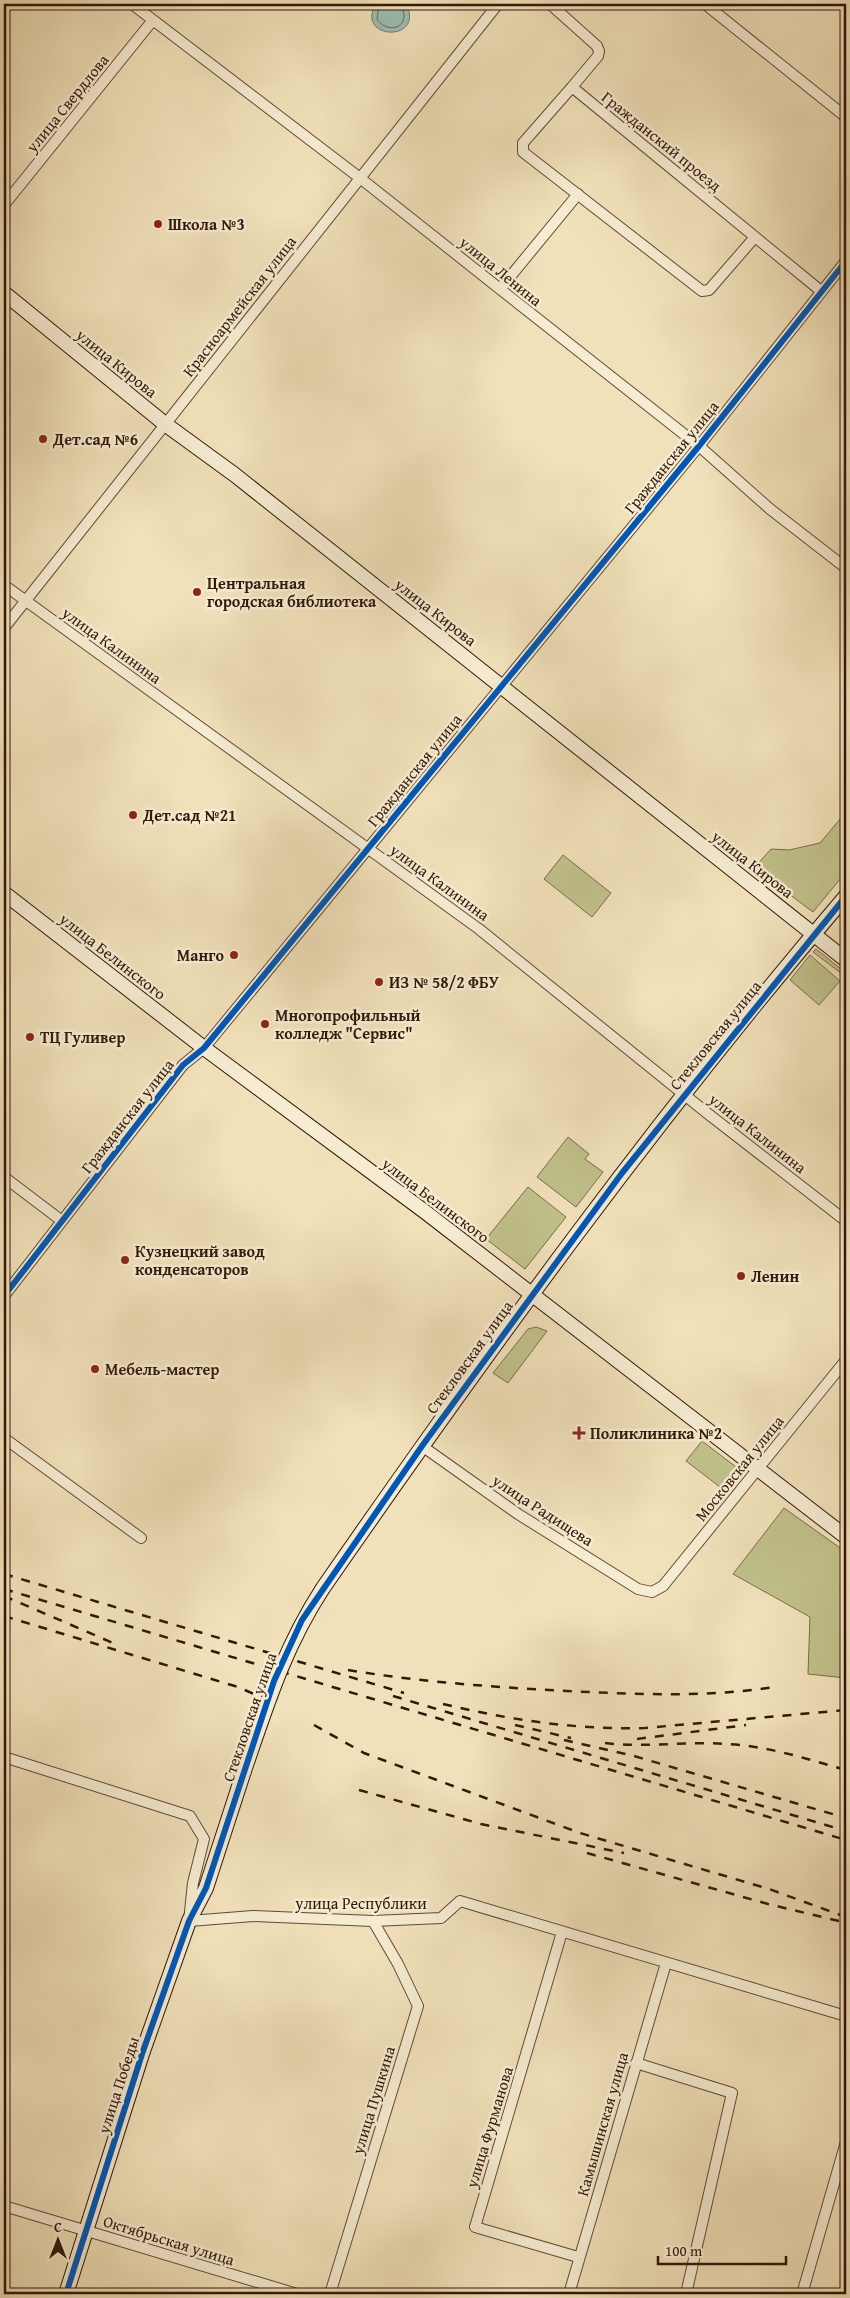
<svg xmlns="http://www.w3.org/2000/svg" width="850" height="2298" viewBox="0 0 850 2298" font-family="'Gentium Book Plus',serif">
<rect width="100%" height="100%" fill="#f1e1ba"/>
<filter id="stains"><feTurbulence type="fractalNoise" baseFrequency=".004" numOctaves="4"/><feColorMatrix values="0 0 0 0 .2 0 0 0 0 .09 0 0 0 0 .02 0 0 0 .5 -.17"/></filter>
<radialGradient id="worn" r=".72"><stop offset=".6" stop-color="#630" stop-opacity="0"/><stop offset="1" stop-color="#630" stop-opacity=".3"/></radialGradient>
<path fill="#c1c18b" stroke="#7a6c4a" d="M 846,812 L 846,872 L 813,912 L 754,868 L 771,849 L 789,850 L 820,843 Z
M 563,855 L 611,893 L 592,917 L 544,879 Z
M 816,949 L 846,973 L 846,977 L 813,952 Z
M 810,955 L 840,981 L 819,1005 L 790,980 Z
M 568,1137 L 589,1154 L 585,1159 L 603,1172 L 576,1207 L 537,1177 Z
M 528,1187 L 566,1217 L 525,1269 L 486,1239 Z
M 536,1327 L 547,1331 L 508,1383 L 493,1373 L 528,1329 Z
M 702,1441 L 740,1470 L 724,1490 L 686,1461 Z
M 784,1508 L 846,1552 L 846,1678 L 808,1674 L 810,1617 L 733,1574 Z"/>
<path fill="#9bbdb1" stroke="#717b6d" d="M 376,4 L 406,4 C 426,43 354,40 376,4 Z"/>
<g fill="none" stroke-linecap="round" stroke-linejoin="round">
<path stroke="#666a5c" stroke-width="1" d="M 379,4 L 377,19 C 383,30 403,32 404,16 C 404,12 402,8 401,4"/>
<defs>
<path id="street" d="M 132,4 L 360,178 L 500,289 L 699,446 L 770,509 L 846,568
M 550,4 L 597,46 L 599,51 L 598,56 L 572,87 L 821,291
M 705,4 L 846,117
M 572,87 L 523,143 L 523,152 L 702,291 L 709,290 L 755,237
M 4,205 L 153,20
M 500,289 L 578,194
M 4,585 L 479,929 L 707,1113 L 846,1221
M 4,628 L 498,4
M 4,1177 L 62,1221
M 4,1296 L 183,1065 L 204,1048 L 699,446 L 846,261
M 4,1438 L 141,1538
M 422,1446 L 518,1514 L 638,1589 L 652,1592 L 663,1586 L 846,1360
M 4,1757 L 190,1816 L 204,1839 L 193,1883 L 189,1921 L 253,1916 L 373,1921 L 441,1918 L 460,1901 L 846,2016
M 562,1932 L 475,2227 L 578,2257
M 636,2063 L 732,2093 L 686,2294
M 4,2206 L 297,2294
M 330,2294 L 418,2006 L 398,1964 L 373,1921
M 569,2294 L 666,1963
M 802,2294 L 846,2142"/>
<path id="secondary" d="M 4,293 L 165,424 L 235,475 L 846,960
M 4,893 L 204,1048 L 424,1211 L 846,1537
M 323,1588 C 488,1350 658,1116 846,896
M 66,2294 L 142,2054 L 189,1921 L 206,1888 L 244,1771"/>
</defs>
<use href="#street" stroke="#624a34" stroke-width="12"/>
<use href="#secondary" stroke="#321708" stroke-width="16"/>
<use href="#street" stroke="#f6ecd2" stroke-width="10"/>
<use href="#secondary" stroke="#f6ecd2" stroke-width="14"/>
<path stroke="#321708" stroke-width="2.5" stroke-dasharray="9 9" stroke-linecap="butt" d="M 4,1574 L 404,1693
M 4,1589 L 846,1840
M 4,1596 L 113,1643
M 4,1616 L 238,1687 L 263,1698
M 348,1670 C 420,1682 493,1687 566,1691 C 635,1694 706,1698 774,1687
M 393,1696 L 846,1831
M 443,1704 C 510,1720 577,1730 645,1728 L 846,1710
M 314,1725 L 364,1753 L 580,1833 L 769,1889 L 846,1917
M 515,1725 L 571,1738
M 637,1739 L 746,1725
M 564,1740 L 634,1756 L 846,1818
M 605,1743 C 646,1748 687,1741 727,1744 C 768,1746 807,1759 846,1770
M 359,1790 L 481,1824 L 624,1853
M 587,1853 L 768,1904 L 843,1922"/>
<defs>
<path id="secondary-bridge" d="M 244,1771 C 267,1704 284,1648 323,1588"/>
</defs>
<use href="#secondary-bridge" stroke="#321708" stroke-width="16" stroke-linecap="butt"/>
<use href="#secondary-bridge" stroke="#f6ecd2" stroke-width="14"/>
<defs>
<path id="cycleway" d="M 4,1296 L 183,1065 L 204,1048 L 699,446 L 846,261
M 66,2294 L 142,2054 L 189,1921 L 206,1888 L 274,1681 L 302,1620 L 422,1446 L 622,1173 L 846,896"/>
</defs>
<use href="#cycleway" stroke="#f6ecd2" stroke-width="9"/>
<use href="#cycleway" stroke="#0057b8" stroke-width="6"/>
</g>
<g fill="#8f2418" stroke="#f6ecd2" stroke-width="2">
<circle cx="158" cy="224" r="5"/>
<circle cx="43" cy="439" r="5"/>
<circle cx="197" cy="592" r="5"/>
<circle cx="133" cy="815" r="5"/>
<circle cx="234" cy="955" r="5"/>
<circle cx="379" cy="982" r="5"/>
<circle cx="265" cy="1024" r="5"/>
<circle cx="30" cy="1037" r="5"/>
<circle cx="125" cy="1260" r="5"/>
<circle cx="741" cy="1276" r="5"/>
<circle cx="95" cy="1369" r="5"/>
<path d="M576.5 1425.5h5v5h5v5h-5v5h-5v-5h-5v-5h5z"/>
</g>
<g text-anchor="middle" stroke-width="5" stroke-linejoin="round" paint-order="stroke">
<g font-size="16" fill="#321708" stroke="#f6ecd2">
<text transform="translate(67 103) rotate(-51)" y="6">улица Свердлова</text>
<text transform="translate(662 141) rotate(39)" y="6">Гражданский проезд</text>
<text transform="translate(501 271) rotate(39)" y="6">улица Ленина</text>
<text transform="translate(239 306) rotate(-52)" y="6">Красноармейская улица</text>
<text transform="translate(117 363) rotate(39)" y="6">улица Кирова</text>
<text transform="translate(671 457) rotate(-51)" y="6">Гражданская улица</text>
<text transform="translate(436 612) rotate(38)" y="6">улица Кирова</text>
<text transform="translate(112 645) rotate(36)" y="6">улица Калинина</text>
<text transform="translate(414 770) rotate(-51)" y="6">Гражданская улица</text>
<text transform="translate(753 864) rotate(38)" y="6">улица Кирова</text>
<text transform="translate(440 882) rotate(36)" y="6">улица Калинина</text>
<text transform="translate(113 956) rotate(38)" y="6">улица Белинского</text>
<text transform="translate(715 1035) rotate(-51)" y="6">Стекловская улица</text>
<text transform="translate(127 1116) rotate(-52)" y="6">Гражданская улица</text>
<text transform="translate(758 1133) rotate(38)" y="6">улица Калинина</text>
<text transform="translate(436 1200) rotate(37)" y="6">улица Белинского</text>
<text transform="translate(469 1357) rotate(-54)" y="6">Стекловская улица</text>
<text transform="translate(739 1468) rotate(-51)" y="6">Московская улица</text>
<text transform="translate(543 1510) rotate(33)" y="6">улица Радищева</text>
<text transform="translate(249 1717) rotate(-71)" y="6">Стекловская улица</text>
<text x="361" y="1909">улица Республики</text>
<text transform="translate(118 2085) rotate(-72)" y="6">улица Победы</text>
<text transform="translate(373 2100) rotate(-73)" y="6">улица Пушкина</text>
<text transform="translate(602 2124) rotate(-74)" y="6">Камышинская улица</text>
<text transform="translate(489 2127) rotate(-73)" y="6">улица Фурманова</text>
<text transform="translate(169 2240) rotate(17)" y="6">Октябрьская улица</text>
</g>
<g font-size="16" font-weight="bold" fill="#321708" stroke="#f6ecd2" text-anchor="start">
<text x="168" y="230">Школа №3</text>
<text x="53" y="445">Дет.сад №6</text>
<text x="207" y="589">Центральная<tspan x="207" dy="18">городская библиотека</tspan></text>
<text x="143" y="821">Дет.сад №21</text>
<text x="224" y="961" text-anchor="end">Манго</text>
<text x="389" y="988">ИЗ № 58/2 ФБУ</text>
<text x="275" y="1021">Многопрофильный<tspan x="275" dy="18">колледж "Сервис"</tspan></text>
<text x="40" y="1043">ТЦ Гуливер</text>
<text x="135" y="1257">Кузнецкий завод<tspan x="135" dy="18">конденсаторов</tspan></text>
<text x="751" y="1282">Ленин</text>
<text x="105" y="1375">Мебель-мастер</text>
<text x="590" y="1439">Поликлиника №2</text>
</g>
</g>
<rect width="850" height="2298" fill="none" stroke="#f1e1ba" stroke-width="20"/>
<rect x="5" y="5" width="840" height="2288" fill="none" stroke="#321708" stroke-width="2.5"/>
<rect x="10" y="10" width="830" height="2278" fill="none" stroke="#321708"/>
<g transform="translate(58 2240)" stroke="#f6ecd2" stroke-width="4" paint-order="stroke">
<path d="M0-4L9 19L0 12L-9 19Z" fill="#321708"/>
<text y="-8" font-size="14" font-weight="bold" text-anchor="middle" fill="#321708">С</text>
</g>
<path d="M658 2256v8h128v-8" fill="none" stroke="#321708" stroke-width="2.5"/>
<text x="665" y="2256" font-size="15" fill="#321708" stroke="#f6ecd2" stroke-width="4" paint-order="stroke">100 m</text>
<rect width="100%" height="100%" filter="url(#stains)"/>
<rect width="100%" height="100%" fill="url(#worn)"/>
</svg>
